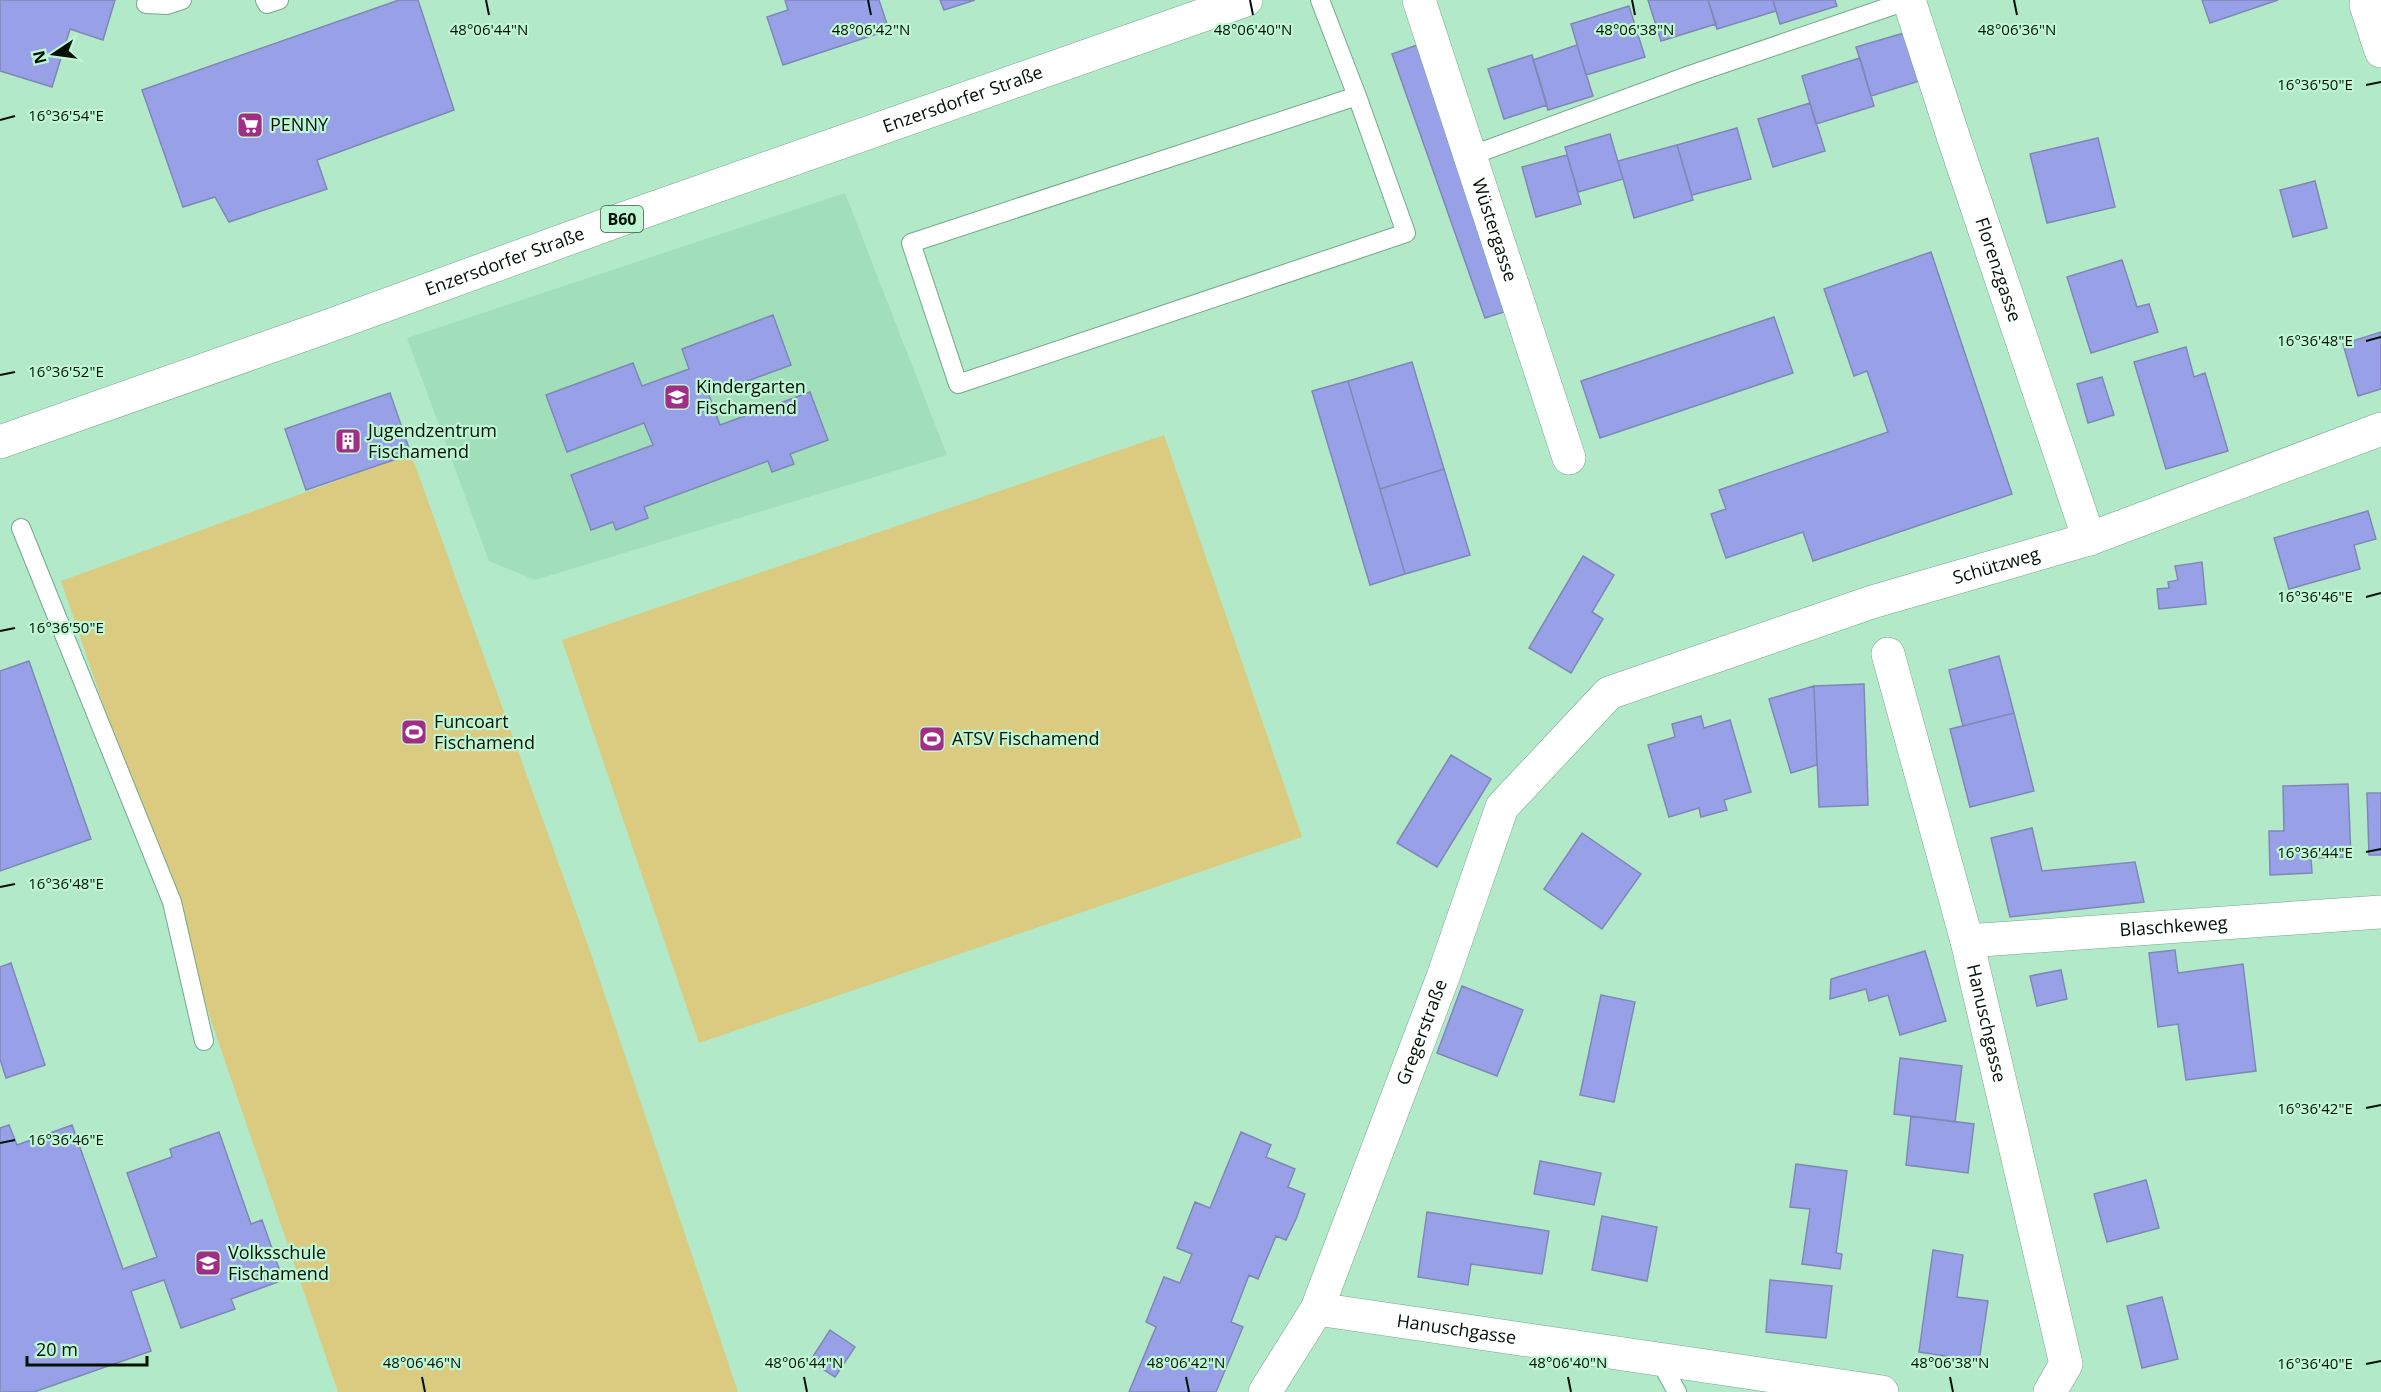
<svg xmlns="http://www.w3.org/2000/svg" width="2381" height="1392" viewBox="0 0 2381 1392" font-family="'Open Sans',sans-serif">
<rect width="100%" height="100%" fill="#b2e9c8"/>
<path fill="#a0dfba" d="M 845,193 L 947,455 L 535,580 L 489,561 L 407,338 Z"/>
<path fill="#dacb81" d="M 1164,435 L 1302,837 L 699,1043 L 562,640 Z
M 411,454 L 589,948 L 738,1392 L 338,1392 L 61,581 Z"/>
<path fill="#98a1e7" stroke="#8087b7" stroke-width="1.5" d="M 0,0 L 115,0 L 103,40 L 70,29 L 52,87 L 0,71 Z
M 399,0 L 418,0 L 454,110 L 317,160 L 327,189 L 229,222 L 215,197 L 183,207 L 142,90 Z
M 785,0 L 879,0 L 889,30 L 783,65 L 767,17 L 788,10 Z
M 940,0 L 975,0 L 944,10 Z
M 1648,0 L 1708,0 L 1716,24 L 1661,41 Z
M 1708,0 L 1773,0 L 1776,11 L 1717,29 Z
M 1773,0 L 1835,0 L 1837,6 L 1780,24 Z
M 2202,0 L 2278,0 L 2210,23 Z
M 1629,6 L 1645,57 L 1586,75 L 1571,24 Z
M 1904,33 L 1919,81 L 1871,96 L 1856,47 Z
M 1420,44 L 1513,309 L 1485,318 L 1392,54 Z
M 1577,45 L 1593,96 L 1548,110 L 1533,60 Z
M 1532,55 L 1547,105 L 1504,119 L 1488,69 Z
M 1860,58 L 1874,106 L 1816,124 L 1802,76 Z
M 1810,103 L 1825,151 L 1773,167 L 1758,119 Z
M 1737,128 L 1751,179 L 1692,195 L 1677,145 Z
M 1610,134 L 1623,179 L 1578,192 L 1565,147 Z
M 2098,138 L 2115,207 L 2047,223 L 2030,154 Z
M 1677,145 L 1693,200 L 1634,218 L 1618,161 Z
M 1567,155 L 1581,204 L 1536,217 L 1522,167 Z
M 2315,181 L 2327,228 L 2293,237 L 2280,190 Z
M 1931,252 L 2012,494 L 1813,561 L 1803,532 L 1726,558 L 1711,514 L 1726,509 L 1719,490 L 1888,432 L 1867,371 L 1854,376 L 1824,289 Z
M 2122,260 L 2137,307 L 2149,304 L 2158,332 L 2091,353 L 2067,277 Z
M 773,315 L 791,365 L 709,395 L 720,425 L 810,392 L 828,440 L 790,454 L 794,464 L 772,472 L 768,461 L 644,507 L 648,518 L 616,530 L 613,522 L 591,530 L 571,475 L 653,445 L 644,423 L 567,452 L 546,395 L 633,363 L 642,386 L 689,369 L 682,349 Z
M 1774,317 L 1793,373 L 1600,438 L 1581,381 Z
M 2381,332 L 2381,389 L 2358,396 L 2343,344 Z
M 2186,347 L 2194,377 L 2205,373 L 2228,451 L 2166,469 L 2134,362 Z
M 1412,362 L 1444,469 L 1380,489 L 1348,381 Z
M 2102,377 L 2114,415 L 2088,423 L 2077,384 Z
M 1348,381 L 1405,574 L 1370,585 L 1312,391 Z
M 390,393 L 411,454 L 306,490 L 285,429 Z
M 1444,469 L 1470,555 L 1405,574 L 1380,489 Z
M 2368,511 L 2376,539 L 2354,545 L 2360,569 L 2289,589 L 2274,538 Z
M 1583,556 L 1614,575 L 1592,612 L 1603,619 L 1571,673 L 1529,648 Z
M 2202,562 L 2206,604 L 2159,609 L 2157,589 L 2169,588 L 2168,582 L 2178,580 L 2175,566 Z
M 1999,656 L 2014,713 L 1963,726 L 1949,670 Z
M 29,661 L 91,839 L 0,871 L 0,671 Z
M 1864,684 L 1868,805 L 1819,807 L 1814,686 Z
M 1814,686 L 1817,765 L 1791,773 L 1769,699 Z
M 2014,713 L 2034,791 L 1970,807 L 1950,729 Z
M 1701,716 L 1704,728 L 1730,720 L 1751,792 L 1724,800 L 1727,810 L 1701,817 L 1699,808 L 1669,817 L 1648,745 L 1675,737 L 1672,724 Z
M 1451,755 L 1491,779 L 1437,867 L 1397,843 Z
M 2348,784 L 2351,857 L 2311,858 L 2312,873 L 2270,875 L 2269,831 L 2284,831 L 2283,786 Z
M 2367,793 L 2381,793 L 2381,855 L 2369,855 Z
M 2032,828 L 2042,871 L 2135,862 L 2144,902 L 2010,917 L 1991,838 Z
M 1582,833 L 1641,874 L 1602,929 L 1544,889 Z
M 2175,950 L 2178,973 L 2243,964 L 2256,1071 L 2186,1080 L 2178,1024 L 2158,1027 L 2149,953 Z
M 1925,951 L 1946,1021 L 1900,1035 L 1888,995 L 1869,1001 L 1866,989 L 1830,999 L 1831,979 Z
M 11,963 L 45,1065 L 6,1078 L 0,1059 L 0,967 Z
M 2061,970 L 2067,999 L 2037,1006 L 2030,976 Z
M 1462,986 L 1523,1010 L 1497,1076 L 1437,1053 Z
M 1601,995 L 1635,1002 L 1614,1102 L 1580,1095 Z
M 1900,1058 L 1962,1066 L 1955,1122 L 1894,1114 Z
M 1911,1116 L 1974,1124 L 1968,1173 L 1906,1165 Z
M 9,1125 L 17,1145 L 72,1125 L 123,1269 L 157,1257 L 127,1173 L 172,1157 L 170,1149 L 219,1132 L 251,1224 L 262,1220 L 283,1280 L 231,1299 L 235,1309 L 181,1328 L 164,1280 L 131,1291 L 151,1351 L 34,1392 L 0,1392 L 0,1128 Z
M 1241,1132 L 1271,1145 L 1266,1157 L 1295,1169 L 1288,1187 L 1305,1194 L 1296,1219 L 1286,1240 L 1276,1236 L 1258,1279 L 1249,1275 L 1231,1322 L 1243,1327 L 1216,1392 L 1129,1392 L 1156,1327 L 1146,1322 L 1164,1277 L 1180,1283 L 1192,1254 L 1177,1248 L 1195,1202 L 1210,1208 Z
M 1540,1161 L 1601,1173 L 1594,1205 L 1534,1194 Z
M 1796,1164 L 1847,1171 L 1836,1253 L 1842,1254 L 1840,1269 L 1802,1264 L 1810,1209 L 1790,1207 Z
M 2146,1180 L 2159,1228 L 2107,1242 L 2094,1194 Z
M 1427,1212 L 1549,1231 L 1542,1274 L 1471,1264 L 1468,1285 L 1418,1277 Z
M 1602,1216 L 1657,1227 L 1647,1281 L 1592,1270 Z
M 1933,1250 L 1963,1255 L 1957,1297 L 1988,1301 L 1979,1361 L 1919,1352 Z
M 1770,1280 L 1832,1286 L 1826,1338 L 1766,1332 Z
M 2162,1297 L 2178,1359 L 2142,1368 L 2127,1306 Z
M 830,1330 L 855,1347 L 835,1377 L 810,1361 Z"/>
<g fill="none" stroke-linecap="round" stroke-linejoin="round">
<defs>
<path id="lane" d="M 265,0 L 267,4 L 279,0
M 1320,0 L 1357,96 L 1406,233 L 958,384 L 911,243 L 1357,96
M 146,4 L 167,5 L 182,0
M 1470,156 L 1690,75 L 1909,0
M 21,528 L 172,902 L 204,1041
M 1659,1359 L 1677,1392"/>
<g id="street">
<path id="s1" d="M 1419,0 L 1569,458"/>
<path id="s2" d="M 1909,0 L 1954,139 L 2089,539"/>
<path d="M 2369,0 L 2366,5 L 2381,51"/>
<path id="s3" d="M 1888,654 L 1967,941 L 2066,1364 L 2050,1392"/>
<path id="s4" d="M 1967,941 L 2381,912"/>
<path id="s5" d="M 1317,1309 L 1882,1392"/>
<path id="s6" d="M 1265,1392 L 1317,1309 L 1443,977 L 1502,807 L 1609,693 L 1872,602 L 2089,539 L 2381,429"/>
</g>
<g id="primary">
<path id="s7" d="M 0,442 L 320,329 L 614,222 L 1246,0"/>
</g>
</defs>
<use href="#lane" stroke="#74a98b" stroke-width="20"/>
<use href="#street" stroke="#74a98b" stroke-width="34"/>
<use href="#primary" stroke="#74a98b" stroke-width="34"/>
<use href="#lane" stroke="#fff" stroke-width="18"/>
<use href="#street" stroke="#fff" stroke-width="33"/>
<use href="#primary" stroke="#fff" stroke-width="33"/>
</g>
<path fill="none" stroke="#001006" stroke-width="2" d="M 486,0 L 489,15M 868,0 L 871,15M 1250,0 L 1253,15M 1632,0 L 1635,15M 2014,0 L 2017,15M 2366,85 L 2381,82M 0,120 L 15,116M 2366,341 L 2381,337M 0,375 L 15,372M 2366,597 L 2381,593M 0,631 L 15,628M 2366,852 L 2381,849M 0,887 L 15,884M 2366,1108 L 2381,1105M 0,1143 L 15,1140M 2366,1364 L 2381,1361M 422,1377 L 425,1392M 804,1377 L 807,1392M 1186,1377 L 1189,1392M 1568,1377 L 1571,1392M 1950,1377 L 1953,1392"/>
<defs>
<symbol id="supermarket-square" viewBox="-11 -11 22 22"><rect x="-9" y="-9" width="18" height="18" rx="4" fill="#a12d87" stroke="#bff7d5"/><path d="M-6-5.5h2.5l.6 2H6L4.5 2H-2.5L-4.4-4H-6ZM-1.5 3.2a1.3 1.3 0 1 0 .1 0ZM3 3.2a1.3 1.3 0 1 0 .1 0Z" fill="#fff"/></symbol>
<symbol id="school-square" viewBox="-11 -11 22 22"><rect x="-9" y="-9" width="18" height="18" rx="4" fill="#a12d87" stroke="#bff7d5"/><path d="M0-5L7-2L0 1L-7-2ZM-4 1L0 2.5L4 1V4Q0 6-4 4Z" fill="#fff"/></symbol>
<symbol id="building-square" viewBox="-11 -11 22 22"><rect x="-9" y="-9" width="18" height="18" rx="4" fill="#a12d87" stroke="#bff7d5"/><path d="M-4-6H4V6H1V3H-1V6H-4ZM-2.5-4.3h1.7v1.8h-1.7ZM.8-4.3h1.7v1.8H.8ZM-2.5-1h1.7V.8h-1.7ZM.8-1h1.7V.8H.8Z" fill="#fff"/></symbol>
<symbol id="stadium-square" viewBox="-11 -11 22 22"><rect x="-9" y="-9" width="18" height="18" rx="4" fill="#a12d87" stroke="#bff7d5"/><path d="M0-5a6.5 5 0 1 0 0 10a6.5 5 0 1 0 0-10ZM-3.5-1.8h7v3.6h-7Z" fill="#fff"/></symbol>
</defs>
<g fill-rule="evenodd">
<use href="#supermarket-square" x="235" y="110" width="30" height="30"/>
<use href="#school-square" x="662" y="382" width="30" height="30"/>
<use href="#building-square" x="333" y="426" width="30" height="30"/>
<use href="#stadium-square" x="399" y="717" width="30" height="30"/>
<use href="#stadium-square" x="917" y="724" width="30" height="30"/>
<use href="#school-square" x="193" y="1248" width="30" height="30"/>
</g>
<g text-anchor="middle" stroke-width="4.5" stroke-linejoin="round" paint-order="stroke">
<rect fill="#bff7d5" stroke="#395544" stroke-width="1.5" x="601" y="206" width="42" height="26" rx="4.5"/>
<g font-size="16" font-weight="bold" fill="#001006">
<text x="622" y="225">B60</text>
</g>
<g font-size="18" fill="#001006" stroke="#bff7d5">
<text dy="6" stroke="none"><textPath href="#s7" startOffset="1022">Enzersdorfer Straße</textPath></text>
<text dy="6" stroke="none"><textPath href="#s1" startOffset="242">Wüstergasse</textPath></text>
<text dy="6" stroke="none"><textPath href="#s7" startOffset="536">Enzersdorfer Straße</textPath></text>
<text dy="6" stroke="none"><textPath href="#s2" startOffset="284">Florenzgasse</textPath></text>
<text dy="6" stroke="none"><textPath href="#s6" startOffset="1197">Schützweg</textPath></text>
<text dy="6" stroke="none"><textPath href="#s4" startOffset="207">Blaschkeweg</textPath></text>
<text dy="6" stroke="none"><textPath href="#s3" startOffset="382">Hanuschgasse</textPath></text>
<text dy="6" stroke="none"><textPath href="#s6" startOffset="394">Gregerstraße</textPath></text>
<text dy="6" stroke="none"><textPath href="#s5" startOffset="141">Hanuschgasse</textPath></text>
</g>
<g font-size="18" fill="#001006" stroke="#bff7d5" text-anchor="start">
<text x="270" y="131">PENNY</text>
<text x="696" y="393">Kindergarten<tspan x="696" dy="21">Fischamend</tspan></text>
<text x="368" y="437">Jugendzentrum<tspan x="368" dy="21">Fischamend</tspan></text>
<text x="434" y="728">Funcoart<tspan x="434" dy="21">Fischamend</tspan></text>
<text x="952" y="745">ATSV Fischamend</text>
<text x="228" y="1259">Volksschule<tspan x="228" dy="21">Fischamend</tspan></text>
</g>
</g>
<g font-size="15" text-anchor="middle" fill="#001006" stroke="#bff7d5" stroke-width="4.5" stroke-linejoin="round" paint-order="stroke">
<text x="489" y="35">48°06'44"N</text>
<text x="871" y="35">48°06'42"N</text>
<text x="1253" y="35">48°06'40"N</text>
<text x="1635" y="35">48°06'38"N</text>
<text x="2017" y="35">48°06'36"N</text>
<text x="2315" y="90">16°36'50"E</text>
<text x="66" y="121">16°36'54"E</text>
<text x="2315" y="346">16°36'48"E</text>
<text x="66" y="377">16°36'52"E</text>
<text x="2315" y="602">16°36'46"E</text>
<text x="66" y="633">16°36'50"E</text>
<text x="2315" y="858">16°36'44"E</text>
<text x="66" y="889">16°36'48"E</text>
<text x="2315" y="1114">16°36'42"E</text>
<text x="66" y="1145">16°36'46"E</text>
<text x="422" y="1368">48°06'46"N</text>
<text x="804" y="1368">48°06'44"N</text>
<text x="1186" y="1368">48°06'42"N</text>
<text x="1568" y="1368">48°06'40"N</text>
<text x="1950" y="1368">48°06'38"N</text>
<text x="2315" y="1369">16°36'40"E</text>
</g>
<g transform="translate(54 54) rotate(257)" stroke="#bff7d5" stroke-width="4.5" paint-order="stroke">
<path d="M0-4.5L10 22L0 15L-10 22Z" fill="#001006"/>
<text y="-9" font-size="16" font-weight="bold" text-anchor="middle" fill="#001006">N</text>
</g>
<path d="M27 1356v9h120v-9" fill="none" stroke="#001006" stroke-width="3"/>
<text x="36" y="1356" font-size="18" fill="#001006" stroke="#bff7d5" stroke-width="4.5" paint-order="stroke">20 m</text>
</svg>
